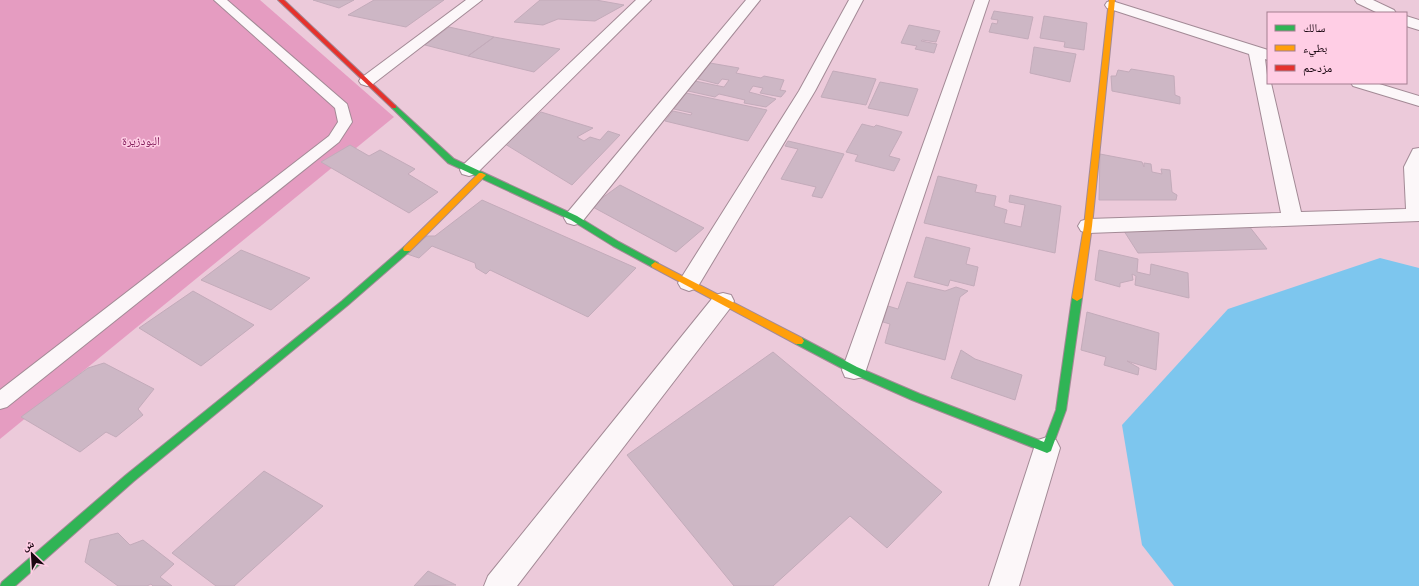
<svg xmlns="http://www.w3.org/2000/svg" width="1419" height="586" viewBox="0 0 1419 586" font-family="'Archivo Narrow','Noto Naskh Arabic',sans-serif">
<rect width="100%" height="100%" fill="#eccada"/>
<path fill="#e59cc1" d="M 0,0 L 260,0 L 394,117 L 0,439 Z"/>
<path fill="#7dc6ee" d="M 1380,258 L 1419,268 L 1419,586 L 1174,586 L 1142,545 L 1122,425 L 1228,309 Z"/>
<path fill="#cdb7c5" stroke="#c3abba" d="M 313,0 L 354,0 L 339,8 Z
M 374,0 L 444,0 L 406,27 L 348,15 Z
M 540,0 L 596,0 L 624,5 L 595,21 L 558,19 L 543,25 L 514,22 Z
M 994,11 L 1033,17 L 1028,39 L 989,32 L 992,23 L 997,24 L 998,20 L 991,19 Z
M 1044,16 L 1087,23 L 1084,50 L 1064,47 L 1065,42 L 1040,38 Z
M 909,25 L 940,31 L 936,42 L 922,40 L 921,41 L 937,44 L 934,53 L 915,49 L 917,46 L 901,43 Z
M 449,27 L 494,37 L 468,56 L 425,45 Z
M 494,37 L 560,49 L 534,72 L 468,56 Z
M 1034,47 L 1076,54 L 1070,82 L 1030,73 Z
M 710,63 L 739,68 L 736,73 L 761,78 L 764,76 L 784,80 L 780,90 L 786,91 L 781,97 L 760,93 L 763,88 L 753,86 L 749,92 L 776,99 L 766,107 L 744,103 L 745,100 L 719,94 L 715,97 L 688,91 L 695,81 L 724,87 L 729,80 L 722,79 L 718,84 L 698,79 Z
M 1131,69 L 1174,76 L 1175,95 L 1180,97 L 1180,104 L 1112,91 L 1111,76 L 1116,76 L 1118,70 L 1129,72 Z
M 833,71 L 876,79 L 866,105 L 821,97 Z
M 880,82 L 918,89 L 908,116 L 868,108 Z
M 686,93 L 767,110 L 748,141 L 665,121 L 673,111 L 691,115 L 692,113 L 674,109 Z
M 541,112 L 593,128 L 577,137 L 584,141 L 590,137 L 600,140 L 608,131 L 620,135 L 572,185 L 505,144 Z
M 862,124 L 874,127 L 876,125 L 902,132 L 889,156 L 900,159 L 894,171 L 855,161 L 858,155 L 846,152 Z
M 788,141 L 844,154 L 822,198 L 812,196 L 816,187 L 781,179 L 798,149 L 785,146 Z
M 350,145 L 369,156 L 380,150 L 415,169 L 408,174 L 438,192 L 409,213 L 321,162 Z
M 1100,154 L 1142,162 L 1144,167 L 1144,163 L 1151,164 L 1152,172 L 1162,174 L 1161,169 L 1170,170 L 1172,192 L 1177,195 L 1176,200 L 1099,200 Z
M 938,176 L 977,185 L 975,192 L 996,196 L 994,206 L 1007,210 L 1004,223 L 1021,227 L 1025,205 L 1009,202 L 1010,195 L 1061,206 L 1055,253 L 924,223 Z
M 620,185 L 704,228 L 676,252 L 591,206 Z
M 482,200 L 636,268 L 588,317 L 490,270 L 486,274 L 476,268 L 475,263 L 432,246 L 419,258 L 407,254 L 427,236 L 435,236 Z
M 1249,226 L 1267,249 L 1138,253 L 1124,231 Z
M 926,237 L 970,248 L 966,264 L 978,267 L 974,286 L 950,280 L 948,286 L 914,277 Z
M 241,250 L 310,278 L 271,310 L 201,280 Z
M 1099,250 L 1138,259 L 1137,272 L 1150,275 L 1151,264 L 1188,273 L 1189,298 L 1135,285 L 1136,276 L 1132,274 L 1133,280 L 1120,283 L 1120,287 L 1095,280 Z
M 907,282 L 945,291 L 956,287 L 968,291 L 960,297 L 945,360 L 885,343 L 890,324 L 883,322 L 888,306 L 898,309 Z
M 193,291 L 254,325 L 201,366 L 139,328 Z
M 1087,312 L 1159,333 L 1156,370 L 1127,361 L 1139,368 L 1138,375 L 1104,365 L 1106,357 L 1081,350 Z
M 961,350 L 975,359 L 1022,375 L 1015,400 L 951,378 Z
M 773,352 L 942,492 L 887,548 L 850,516 L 773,586 L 734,586 L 627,455 Z
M 104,363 L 154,389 L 138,409 L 143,415 L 116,437 L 106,432 L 80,452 L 21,417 L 88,368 Z
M 264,471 L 323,506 L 234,586 L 216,586 L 172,553 Z
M 118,533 L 130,545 L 143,540 L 174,564 L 160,577 L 172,586 L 153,586 L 151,584 L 147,586 L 118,586 L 85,562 L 90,540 Z
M 428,571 L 456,585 L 414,586 Z"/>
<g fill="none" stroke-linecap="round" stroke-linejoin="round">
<defs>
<path id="lane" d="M 214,0 L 227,0 L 347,104 L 352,122 L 339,142 L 7,407 L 0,409 L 0,390 L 329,136 L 338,122 L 335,108 Z"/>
<path id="street" d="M 466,0 L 482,0 L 373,84 L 367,86 L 361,84 L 359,81 L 361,78 Z
M 636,0 L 651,0 L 476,174 L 469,176 L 462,174 L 460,170 L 462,166 Z
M 746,0 L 760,0 L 581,223 L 574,225 L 567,223 L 564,218 L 567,213 Z
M 849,0 L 863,0 L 815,91 L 697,288 L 689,291 L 681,288 L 678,283 L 799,91 Z
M 975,0 L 989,0 L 866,370 L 863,377 L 854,379 L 845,377 L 842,370 Z
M 1355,0 L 1373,0 L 1394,10 L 1396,13 L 1378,13 L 1357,3 Z
M 1112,1 L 1268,50 L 1268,60 L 1265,59 L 1268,83 L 1271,83 L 1301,212 L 1406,209 L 1404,167 L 1413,149 L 1419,148 L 1419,221 L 1088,233 L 1081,231 L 1078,226 L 1081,221 L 1088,219 L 1281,213 L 1249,54 L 1107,8 L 1105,5 L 1107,2 Z
M 1406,16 L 1419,20 L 1419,30 L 1406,26 Z
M 1351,83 L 1376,83 L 1419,96 L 1419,106 L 1353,86 Z
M 723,293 L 731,295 L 734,301 L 731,307 L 517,586 L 484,586 L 488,576 L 715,295 Z
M 1047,437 L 1056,440 L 1060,448 L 1019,586 L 989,586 L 1034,448 L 1038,440 Z"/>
<path id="fast" d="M 394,105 L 396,106 L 454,159 L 577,216 L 619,242 L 658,263 L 659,265 L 658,267 L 652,267 L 613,246 L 571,220 L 448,163 L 392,108 L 392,106 Z
M 407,246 L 411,249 L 410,251 L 348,305 L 134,481 L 15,586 L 0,586 L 2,582 L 126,475 L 342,301 L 404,247 Z
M 1077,295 L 1082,298 L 1066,410 L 1052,448 L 1051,451 L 1047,453 L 912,400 L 851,373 L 796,344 L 794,341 L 796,338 L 802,338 L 857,367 L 920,394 L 1044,442 L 1056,410 L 1072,298 Z"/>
<path id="slow" d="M 1109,0 L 1115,0 L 1092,226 L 1082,298 L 1077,301 L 1072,298 L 1084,226 Z
M 479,173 L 482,173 L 486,175 L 410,251 L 404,251 L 403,249 L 404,247 Z
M 655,262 L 802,338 L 804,341 L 802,344 L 796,344 L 652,267 L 651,265 Z"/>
<path id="jam" d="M 278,0 L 284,0 L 396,106 L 396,108 L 392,108 Z"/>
</defs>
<use href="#lane" stroke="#a38a96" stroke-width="2"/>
<use href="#street" stroke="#a38a96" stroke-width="2"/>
<use href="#fast" stroke="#a38a96" stroke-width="2"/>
<use href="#slow" stroke="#a38a96" stroke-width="2"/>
<use href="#jam" stroke="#a38a96" stroke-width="2"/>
<use href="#lane" fill="#fcf7f9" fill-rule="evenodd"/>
<use href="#street" fill="#fcf7f9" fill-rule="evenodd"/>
<use href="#fast" fill="#30b455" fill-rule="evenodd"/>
<use href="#slow" fill="#ff9f0a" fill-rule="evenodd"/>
<use href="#jam" fill="#e5322d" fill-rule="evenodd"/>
</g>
<g text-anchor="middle" stroke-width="3" stroke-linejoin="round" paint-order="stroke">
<g font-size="12" fill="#7f1756" stroke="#ffcee5">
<text x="141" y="145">البودزيرة</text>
</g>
</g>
<rect x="1267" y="12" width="140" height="72" fill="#ffcee5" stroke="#a37e90"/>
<rect x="1275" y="25" width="20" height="6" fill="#30b455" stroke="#a37e90"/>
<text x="1303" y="32" font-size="12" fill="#190610">سالك</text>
<rect x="1275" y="45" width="20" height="6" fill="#ff9f0a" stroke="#a37e90"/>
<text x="1303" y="52" font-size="12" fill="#190610">بطيء</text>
<rect x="1275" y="65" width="20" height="6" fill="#e5322d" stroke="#a37e90"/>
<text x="1303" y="72" font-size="12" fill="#190610">مزدحم</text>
<g transform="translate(32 554) rotate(335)" stroke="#ffcee5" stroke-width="3" paint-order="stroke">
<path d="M0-3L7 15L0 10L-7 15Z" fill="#190610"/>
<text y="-6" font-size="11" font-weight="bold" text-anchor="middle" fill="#190610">ش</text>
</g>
</svg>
